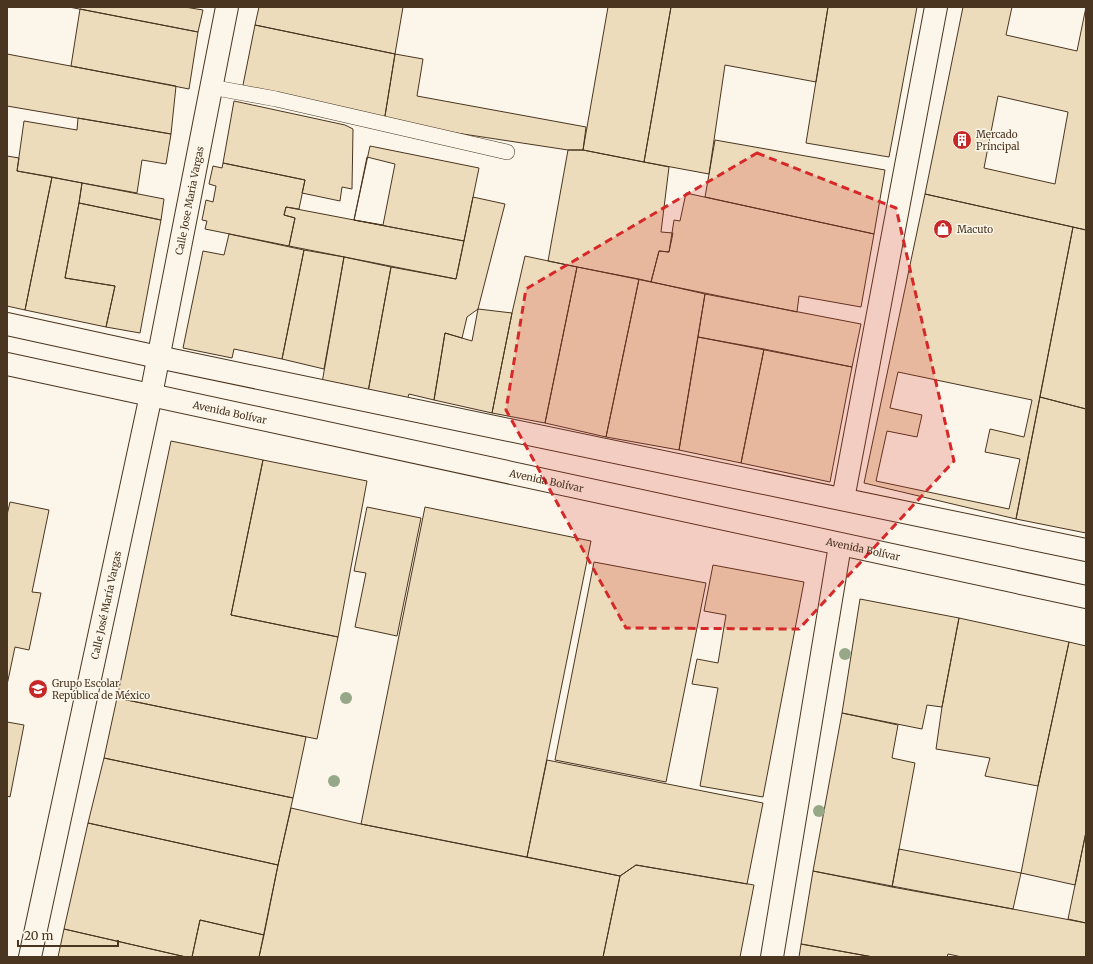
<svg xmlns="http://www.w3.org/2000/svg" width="1093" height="964" viewBox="0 0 1093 964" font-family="Merriweather,serif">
<rect width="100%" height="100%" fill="#fbf6e9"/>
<path fill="#ecdcbc" stroke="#4a3520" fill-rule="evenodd" d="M 69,7 L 185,7 L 203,10 L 198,32 Z
M 259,7 L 403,7 L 395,54 L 255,25 Z
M 608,7 L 671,7 L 644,162 L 583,150 Z
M 671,7 L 828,7 L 816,82 L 725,65 L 709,174 L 644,162 Z
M 828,7 L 917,7 L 889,157 L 806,143 Z
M 963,7 L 1012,7 L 1006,35 L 1077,51 L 1086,7 L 1086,230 L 925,194 ZM 998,96 L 1068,112 L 1055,184 L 984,168 Z
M 80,9 L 198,32 L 189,89 L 71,66 Z
M 255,25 L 395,54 L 384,122 L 242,90 Z
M 7,54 L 176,86 L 171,134 L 7,106 Z
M 395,54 L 423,59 L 417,96 L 586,127 L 583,150 L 568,150 L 384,122 Z
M 234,101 L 345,125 L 353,129 L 352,189 L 342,187 L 340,201 L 302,193 L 305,180 L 223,163 Z
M 78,118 L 171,134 L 166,164 L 142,160 L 137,193 L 17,171 L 24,121 L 77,130 Z
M 715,140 L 885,170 L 874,234 L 705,197 Z
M 370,146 L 479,168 L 464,241 L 354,220 Z
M 568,150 L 583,150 L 669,167 L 661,232 L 673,233 L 669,252 L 659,251 L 651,282 L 548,261 Z
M 7,156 L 19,158 L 17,171 L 52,177 L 25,310 L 7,306 Z
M 367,157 L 395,164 L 383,225 L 354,220 Z
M 223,163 L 305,180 L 299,209 L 286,207 L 284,215 L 295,218 L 289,246 L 205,229 L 207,221 L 202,220 L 206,200 L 213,202 L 216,186 L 209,184 L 213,166 L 222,168 Z
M 52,177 L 82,183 L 79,203 L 65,278 L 115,286 L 106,327 L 25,310 Z
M 82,183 L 164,199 L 161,220 L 79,203 Z
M 686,193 L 874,234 L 861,307 L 799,296 L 797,312 L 651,282 L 659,251 L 669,252 L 674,220 L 680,221 Z
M 925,194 L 1073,227 L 1016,519 L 864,483 Z
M 473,197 L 505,204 L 478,309 L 467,317 L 462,338 L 445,333 L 434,400 L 409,394 L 407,400 L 368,392 L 391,267 L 456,279 Z
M 79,203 L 161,220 L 140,333 L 106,327 L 115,286 L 65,278 Z
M 286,207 L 464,241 L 456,279 L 289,246 L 295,218 L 284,215 Z
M 1073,227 L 1086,230 L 1086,409 L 1040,397 Z
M 229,234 L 304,250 L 282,359 L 234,349 L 232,358 L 183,348 L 203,251 L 224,255 Z
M 304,250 L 344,257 L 324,369 L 282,359 Z
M 525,256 L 577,267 L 545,423 L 492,413 L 512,313 Z
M 344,257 L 391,267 L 368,392 L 322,383 Z
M 577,267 L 639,279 L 606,437 L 545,423 Z
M 639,279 L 705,294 L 679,450 L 606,437 Z
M 705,294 L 861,324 L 852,367 L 698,337 Z
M 478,309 L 512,313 L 492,413 L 434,400 L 445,333 L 472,341 Z
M 698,337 L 764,349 L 741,463 L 679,450 Z
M 764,349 L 852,367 L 830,482 L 741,463 Z
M 898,372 L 1032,400 L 1024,437 L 990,429 L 985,452 L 1020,459 L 1009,509 L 876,481 L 887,431 L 917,437 L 922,415 L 890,408 Z
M 1040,397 L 1086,409 L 1086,533 L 1016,519 Z
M 171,441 L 263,460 L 231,615 L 338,637 L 317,739 L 117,698 Z
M 263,460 L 367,481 L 338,637 L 231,615 Z
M 10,502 L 49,510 L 32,592 L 41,593 L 29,650 L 15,647 L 7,685 L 7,515 Z
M 367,507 L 421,518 L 397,636 L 355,627 L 366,573 L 354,571 Z
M 425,507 L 591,541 L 527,857 L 361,824 Z
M 594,562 L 706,583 L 666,782 L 555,760 Z
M 713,565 L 804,582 L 763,797 L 700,786 L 718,688 L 692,684 L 697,659 L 718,663 L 726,615 L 704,611 Z
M 860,599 L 959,618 L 942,707 L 927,705 L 922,729 L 842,713 Z
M 959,618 L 1069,642 L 1038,786 L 985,776 L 990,758 L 936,749 L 942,707 Z
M 1069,642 L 1086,646 L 1086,832 L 1075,885 L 1021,873 L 1038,786 Z
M 117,698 L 306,737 L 293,798 L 104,758 Z
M 842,713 L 898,725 L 892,758 L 915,763 L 892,887 L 813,871 Z
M 7,722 L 24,725 L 10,797 L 7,796 Z
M 104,758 L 293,798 L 278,865 L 88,823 Z
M 547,760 L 763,803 L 747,884 L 636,865 L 620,876 L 527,857 Z
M 291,808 L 361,824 L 620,876 L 603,957 L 259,957 L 278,865 Z
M 88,823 L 278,865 L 264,935 L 200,920 L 192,957 L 186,957 L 64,929 Z
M 1086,832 L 1086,923 L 1068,919 Z
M 899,849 L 1021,873 L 1013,909 L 892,887 Z
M 636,865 L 754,885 L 740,957 L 603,957 L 620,876 Z
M 813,871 L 1086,923 L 1086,957 L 962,957 L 948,954 L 947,957 L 873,957 L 801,944 Z
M 200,920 L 264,935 L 259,957 L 192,957 Z
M 64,929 L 186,957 L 58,957 Z
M 801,944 L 873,957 L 799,957 Z"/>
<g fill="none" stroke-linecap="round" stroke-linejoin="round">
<defs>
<path id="lane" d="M 211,87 L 276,99 L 507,152"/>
<g id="street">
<path d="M 843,499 L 936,7"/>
<path id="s1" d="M 30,957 L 151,395 L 227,7"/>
<path d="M 772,957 L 840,545"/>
</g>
<g id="primary">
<path d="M 7,324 L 158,357 L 1086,550"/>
<path id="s2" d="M 7,364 L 1086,597"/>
</g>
</defs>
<use href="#lane" stroke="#4a3520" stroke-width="16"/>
<use href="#street" stroke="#4a3520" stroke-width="24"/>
<use href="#primary" stroke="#4a3520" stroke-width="24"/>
<use href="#lane" stroke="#fbf6e9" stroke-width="15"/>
<use href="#street" stroke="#fbf6e9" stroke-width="22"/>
<use href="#primary" stroke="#fbf6e9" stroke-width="22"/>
</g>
<g fill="#96a887">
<circle cx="845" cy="654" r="6"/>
<circle cx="346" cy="698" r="6"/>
<circle cx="334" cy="781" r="6"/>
<circle cx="819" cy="811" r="6"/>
</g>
<path fill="#d62828" fill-opacity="0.2" stroke="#d62828" stroke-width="3" stroke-dasharray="8 5" stroke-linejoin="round" d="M 757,153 L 896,208 L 954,461 L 799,629 L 626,628 L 506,410 L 526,289 Z"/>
<defs>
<symbol id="building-disc" viewBox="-11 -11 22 22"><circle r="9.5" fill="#c62828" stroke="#fbf6e9"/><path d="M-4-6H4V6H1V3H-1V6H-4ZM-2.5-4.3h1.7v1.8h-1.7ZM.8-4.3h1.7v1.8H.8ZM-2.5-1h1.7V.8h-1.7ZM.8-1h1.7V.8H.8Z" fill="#fff"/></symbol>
<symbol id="shop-disc" viewBox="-11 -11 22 22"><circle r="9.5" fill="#c62828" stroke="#fbf6e9"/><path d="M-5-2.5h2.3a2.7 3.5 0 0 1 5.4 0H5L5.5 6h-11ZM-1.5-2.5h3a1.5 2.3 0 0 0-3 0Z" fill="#fff"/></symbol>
<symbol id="university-disc" viewBox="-11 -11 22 22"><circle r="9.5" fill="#c62828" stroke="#fbf6e9"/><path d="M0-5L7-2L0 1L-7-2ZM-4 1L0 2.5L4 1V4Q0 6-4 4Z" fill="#fff"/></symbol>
</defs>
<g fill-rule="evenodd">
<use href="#building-disc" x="951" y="129" width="22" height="22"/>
<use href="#shop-disc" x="932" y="218" width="22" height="22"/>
<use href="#university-disc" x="27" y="678" width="22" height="22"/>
</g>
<g text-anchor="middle" stroke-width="3" stroke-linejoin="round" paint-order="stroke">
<g font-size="10" fill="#4a3520" stroke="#fbf6e9" text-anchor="start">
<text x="976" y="138">Mercado<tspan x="976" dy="12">Principal</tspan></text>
<text x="957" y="233">Macuto</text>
<text x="52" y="687">Grupo Escolar<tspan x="52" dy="12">República de México</tspan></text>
</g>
<g font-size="10" fill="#4a3520" stroke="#fbf6e9">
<text dy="4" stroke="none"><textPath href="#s1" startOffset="773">Calle Jose Maria Vargas</textPath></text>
<text dy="4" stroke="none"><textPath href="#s2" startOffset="228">Avenida Bolívar</textPath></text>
<text dy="4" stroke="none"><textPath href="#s2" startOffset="552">Avenida Bolívar</textPath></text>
<text dy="4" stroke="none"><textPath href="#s2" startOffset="876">Avenida Bolívar</textPath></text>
<text dy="4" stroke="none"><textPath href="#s1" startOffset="360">Calle José María Vargas</textPath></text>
</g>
</g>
<rect width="1093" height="964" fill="none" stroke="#4a3520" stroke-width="16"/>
<path d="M18 940v6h100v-6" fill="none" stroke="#4a3520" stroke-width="2"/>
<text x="24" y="940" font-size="12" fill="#4a3520" stroke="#fbf6e9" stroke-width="3" paint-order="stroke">20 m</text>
</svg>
